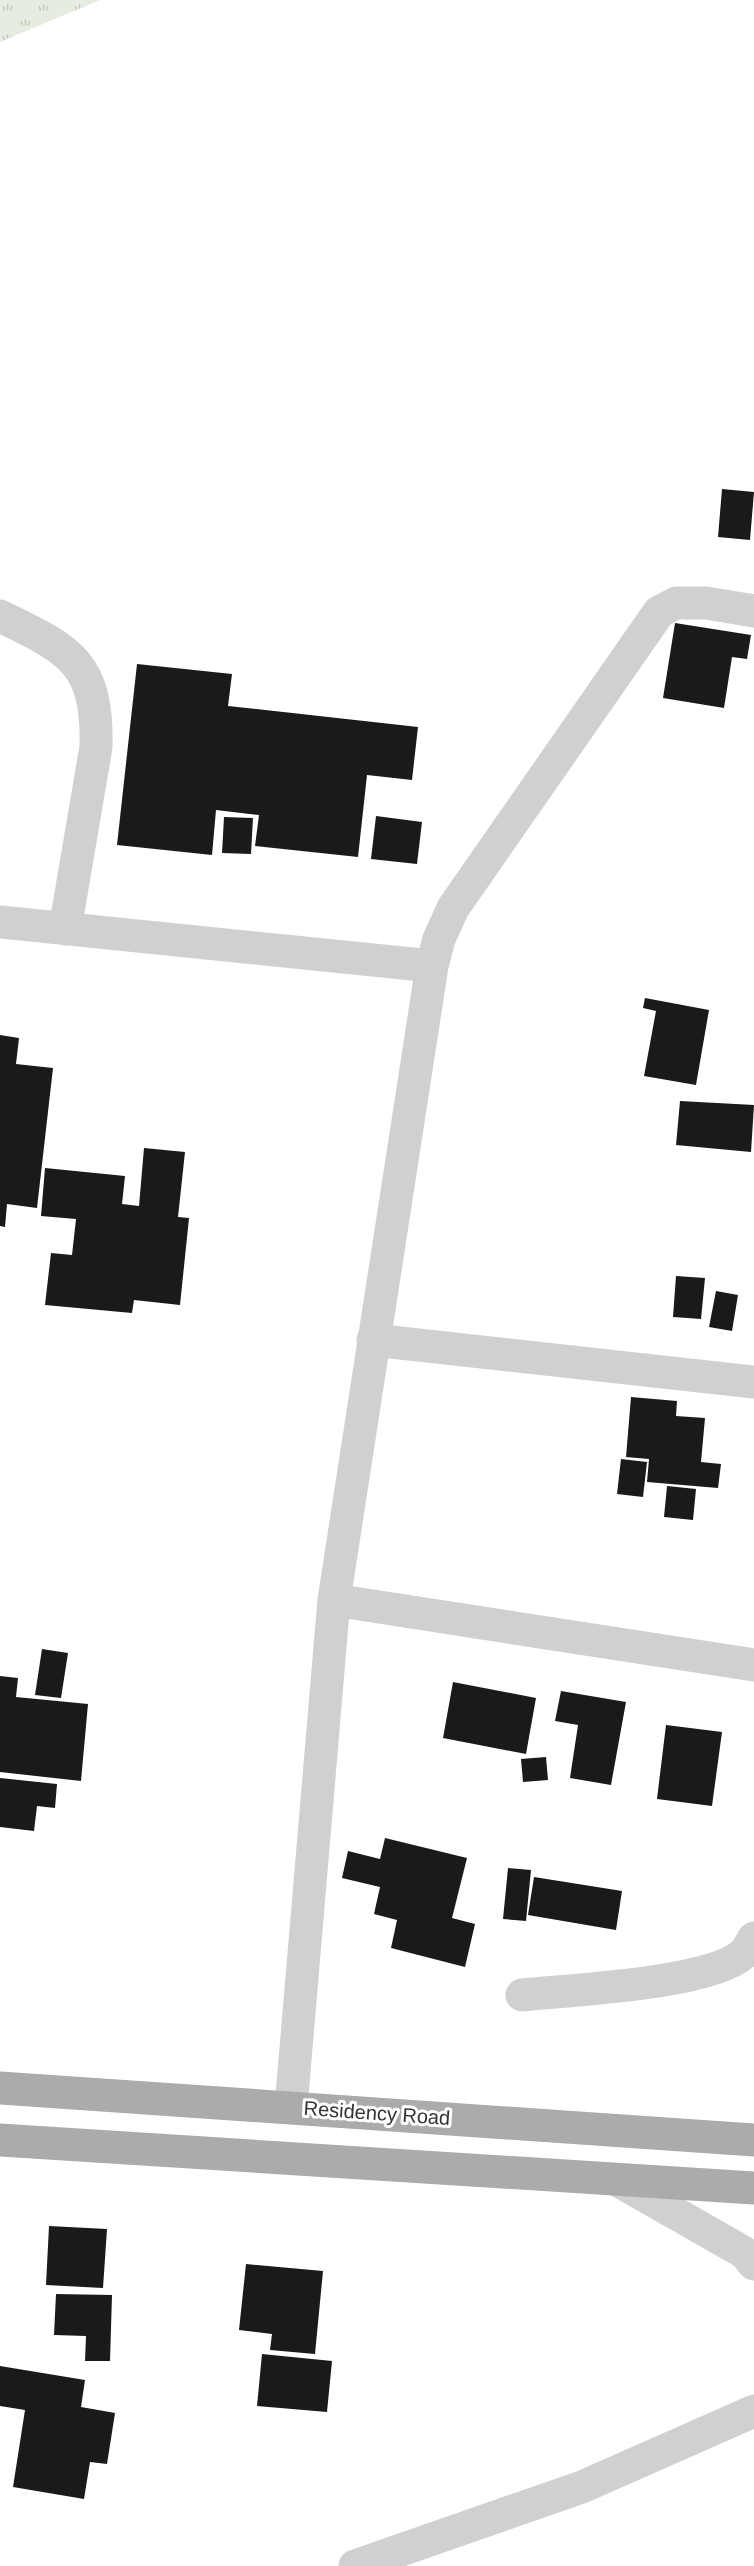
<svg xmlns="http://www.w3.org/2000/svg" width="754" height="2566" viewBox="0 0 754 2566" font-family="Helvetica,sans-serif">
<defs>
<pattern id="grass-tufts" width="24" height="20" patternUnits="userSpaceOnUse" patternTransform="scale(1.5)"><rect width="24" height="20" fill="#e6ecdf"/><path d="M3 7l-1-3M5 7V3M7 7l1-3M15 17l-1-3M17 17v-4M19 17l1-3" fill="none" stroke="#c6cbc0"/></pattern>
</defs>
<rect width="100%" height="100%" fill="#fff"/>
<path fill="url(#grass-tufts)" d="M 0,0 L 100,0 L 0,42 Z"/>
<path fill="#1a1a1a" d="M 722,489 L 754,492 L 750,540 L 718,537 Z
M 675,623 L 751,635 L 747,659 L 732,657 L 724,708 L 663,698 Z
M 137,664 L 232,674 L 228,706 L 418,727 L 412,780 L 367,775 L 358,857 L 255,846 L 259,815 L 216,810 L 212,855 L 117,845 Z
M 376,816 L 422,822 L 417,864 L 371,859 Z
M 224,817 L 253,818 L 251,854 L 222,853 Z
M 645,998 L 709,1010 L 696,1085 L 644,1076 L 656,1011 L 643,1008 Z
M 0,1035 L 19,1038 L 16,1064 L 53,1068 L 37,1208 L 7,1204 L 5,1227 L 0,1226 Z
M 680,1101 L 754,1105 L 751,1152 L 676,1145 Z
M 144,1148 L 185,1152 L 178,1217 L 189,1218 L 180,1305 L 134,1300 L 132,1313 L 45,1305 L 51,1253 L 72,1255 L 76,1219 L 41,1216 L 45,1168 L 125,1176 L 122,1204 L 139,1206 Z
M 676,1276 L 705,1278 L 701,1319 L 673,1317 Z
M 716,1291 L 738,1295 L 732,1331 L 709,1327 Z
M 631,1397 L 677,1401 L 676,1416 L 705,1418 L 701,1462 L 721,1464 L 718,1488 L 647,1482 L 649,1459 L 626,1457 Z
M 621,1459 L 647,1462 L 643,1497 L 617,1494 Z
M 667,1486 L 696,1489 L 693,1520 L 664,1517 Z
M 42,1649 L 68,1653 L 61,1698 L 35,1695 Z
M 0,1676 L 18,1678 L 16,1697 L 88,1704 L 81,1781 L 0,1772 Z
M 453,1682 L 536,1698 L 526,1754 L 443,1738 Z
M 561,1691 L 626,1702 L 611,1785 L 570,1778 L 578,1725 L 555,1721 Z
M 666,1725 L 722,1732 L 712,1806 L 657,1799 Z
M 546,1757 L 548,1780 L 523,1782 L 521,1759 Z
M 0,1778 L 57,1784 L 55,1808 L 37,1806 L 34,1831 L 0,1827 Z
M 385,1838 L 467,1858 L 452,1918 L 475,1924 L 465,1967 L 391,1948 L 397,1920 L 374,1914 L 380,1887 L 342,1878 L 348,1851 L 380,1859 Z
M 508,1868 L 531,1870 L 526,1921 L 503,1919 Z
M 534,1877 L 622,1891 L 616,1930 L 528,1915 Z
M 49,2226 L 107,2229 L 103,2288 L 46,2285 Z
M 246,2264 L 323,2271 L 315,2354 L 270,2350 L 272,2334 L 239,2330 Z
M 56,2294 L 112,2295 L 110,2361 L 85,2361 L 86,2336 L 54,2335 Z
M 262,2354 L 332,2361 L 327,2412 L 257,2406 Z
M 0,2366 L 85,2380 L 81,2407 L 115,2413 L 107,2464 L 90,2462 L 84,2499 L 13,2487 L 25,2410 L 0,2406 Z"/>
<g fill="none" stroke-linecap="round" stroke-linejoin="round">
<path stroke="#d0d0d0" stroke-width="33" d="M 0,616 C 70,650 98,662 96,747 L 65,929
M 0,922 L 432,966
M 373,1340 L 754,1382
M 334,1600 L 754,1665
M 522,1995 C 569,1990 712,1984 744,1953 C 748,1949 751,1942 754,1938
M 291,2107 L 334,1600 L 432,966 L 439,939 L 453,908 L 659,612 L 676,603 L 706,603 L 754,611
M 617,2180 L 745,2253 L 754,2264
M 355,2566 L 582,2487 L 754,2411"/>
<path stroke="#ababab" stroke-width="33" d="M 0,2088 L 754,2140
M 0,2140 L 754,2188"/>
</g>
<g text-anchor="middle" stroke-width="6" stroke-linejoin="round" paint-order="stroke">
<g font-size="20" fill="#333" stroke="#fff">
<text transform="translate(377 2113) rotate(4)" y="7">Residency Road</text>
</g>
</g>
</svg>
